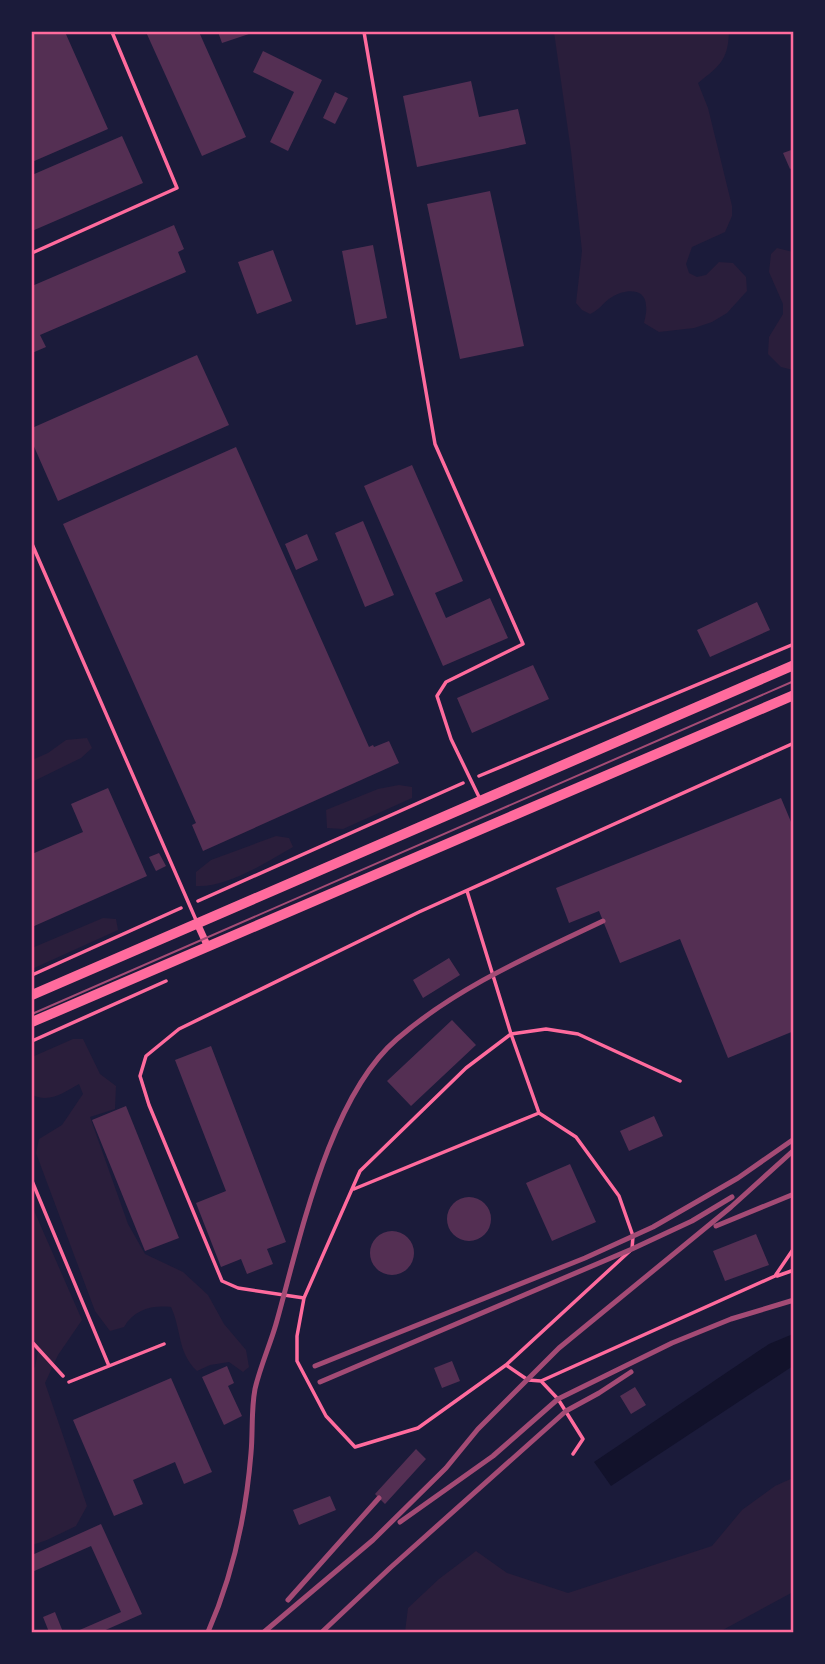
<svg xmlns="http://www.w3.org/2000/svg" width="825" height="1664" viewBox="0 0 825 1664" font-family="'Work Sans',sans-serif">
<rect width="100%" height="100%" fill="#1b1b3a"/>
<path fill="#2a1e3b" d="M 554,32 L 729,32 C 728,61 719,66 698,83 L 708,108 L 732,206 L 732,216 L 725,232 L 692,247 L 686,264 L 689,273 L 697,277 L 706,275 L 719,262 L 733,263 L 746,277 L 747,291 L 727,313 L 712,322 L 694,328 L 659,332 L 644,323 C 645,318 647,312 646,306 C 646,287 624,289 612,297 C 603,302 600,310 590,314 L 582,310 L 576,303 L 582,251 L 571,151 Z
M 777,248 L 793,252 L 793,370 L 781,367 L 768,354 L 769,337 L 783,314 L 783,304 L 769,272 L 771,254 Z
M 87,738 L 92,748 L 81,758 L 32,782 L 32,760 L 48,753 L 66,740 Z
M 399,785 L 412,787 L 412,798 L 343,829 L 327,828 L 326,810 L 378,789 Z
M 276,836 L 289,838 L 293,847 C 267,862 226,888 196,886 L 196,872 L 211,860 Z
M 103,918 L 116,919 L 118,930 L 32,969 L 32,948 Z
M 73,1039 L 83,1039 L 100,1074 L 116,1086 L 115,1109 L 90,1117 L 128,1224 L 145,1254 L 183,1272 L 208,1295 L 224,1324 L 246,1350 L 249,1367 L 243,1372 L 229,1362 L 210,1365 L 197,1371 C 177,1352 182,1331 171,1307 C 151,1305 134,1310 124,1327 L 110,1331 L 95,1311 L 36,1153 L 39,1139 L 62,1125 L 83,1094 L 79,1084 C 63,1093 50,1103 32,1095 L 32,1057 Z
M 32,1206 L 82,1320 L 58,1355 L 45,1383 L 87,1506 L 76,1526 L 47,1540 L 32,1545 L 32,1370 L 35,1367 L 38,1352 L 32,1347 Z
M 793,1478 L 793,1592 L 719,1632 L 405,1632 L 408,1608 L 439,1579 L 476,1551 L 507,1573 L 568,1593 L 712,1546 L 742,1510 L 775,1486 Z"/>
<path fill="#12122b" d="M 793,1334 L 793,1366 L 611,1486 L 594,1462 L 769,1344 Z"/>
<path fill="#542f53" d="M 32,32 L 65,32 L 108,129 L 32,162 Z
M 146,32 L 199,32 L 246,137 L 202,156 Z
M 218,32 L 255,32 L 222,43 Z
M 263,51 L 322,80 L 288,151 L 270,142 L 294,92 L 253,72 Z
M 471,81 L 479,117 L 518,109 L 526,144 L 417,167 L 403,96 Z
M 335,92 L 348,98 L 335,124 L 323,118 Z
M 122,136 L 143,183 L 32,231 L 32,175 Z
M 794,149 L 794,167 L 790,169 L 783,153 Z
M 490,191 L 524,346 L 460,359 L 427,204 Z
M 174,225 L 184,249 L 178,252 L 186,272 L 40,335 L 46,347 L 32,353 L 32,286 Z
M 373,245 L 387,318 L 356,325 L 342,251 Z
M 273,250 L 292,301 L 257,314 L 238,262 Z
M 197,355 L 229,425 L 58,501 L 32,442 L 32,428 Z
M 236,447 L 369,747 L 373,745 L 374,747 L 389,741 L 399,763 L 203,851 L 192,825 L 196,823 L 63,524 Z
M 412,465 L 463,581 L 435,593 L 446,618 L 490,598 L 508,638 L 443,666 L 364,486 Z
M 363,521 L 394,595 L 365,607 L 335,533 Z
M 307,534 L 318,560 L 296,570 L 285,544 Z
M 757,602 L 770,630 L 710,657 L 697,630 Z
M 533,665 L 549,699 L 472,733 L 457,698 Z
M 108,788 L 147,876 L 32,927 L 32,854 L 83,832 L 71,804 Z
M 781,798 L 794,829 L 794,1031 L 728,1058 L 680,939 L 620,963 L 599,911 L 569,923 L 556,888 Z
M 159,853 L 166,866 L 156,871 L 149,857 Z
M 449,958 L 460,975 L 423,998 L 413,980 Z
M 452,1020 L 476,1045 L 411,1106 L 387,1081 Z
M 211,1046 L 286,1242 L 267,1249 L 273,1264 L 247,1274 L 241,1259 L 221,1267 L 196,1203 L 226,1191 L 175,1060 Z
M 126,1106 L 179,1238 L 145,1251 L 92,1120 Z
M 654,1116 L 663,1136 L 629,1151 L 620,1131 Z
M 570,1164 L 596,1222 L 552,1241 L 526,1183 Z
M447 1219a22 22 0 1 1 44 0a22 22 0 1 1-44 0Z
M370 1253a22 22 0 1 1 44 0a22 22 0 1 1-44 0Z
M 756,1234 L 769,1265 L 725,1281 L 713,1251 Z
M 452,1361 L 460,1381 L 442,1388 L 434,1368 Z
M 227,1366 L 234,1383 L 228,1386 L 242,1416 L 224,1425 L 202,1377 Z
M 171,1378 L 212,1472 L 184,1484 L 175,1462 L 133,1480 L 143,1504 L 114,1516 L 73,1420 Z
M 635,1387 L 646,1405 L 631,1414 L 620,1396 Z
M 416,1449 L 426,1459 L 385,1504 L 375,1494 Z
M 330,1496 L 336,1510 L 299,1525 L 293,1510 Z
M 101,1524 L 142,1614 L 101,1632 L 75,1632 L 121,1612 L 91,1546 L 32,1572 L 32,1555 Z
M 55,1612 L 63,1632 L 49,1632 L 43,1617 Z"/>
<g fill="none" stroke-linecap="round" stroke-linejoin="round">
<path stroke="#ff6b9d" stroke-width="3.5" d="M 479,776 L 794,644
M 198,901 L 463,783
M 32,975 L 181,908
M 32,1041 L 166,981
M 32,1342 L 63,1376"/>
<path stroke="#ff6b9d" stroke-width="3.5" d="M 364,32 L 435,444 L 523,644 L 446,682 L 437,696 L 451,739 L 480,799
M 32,253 L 177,188 L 112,32
M 32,544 L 196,920
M 539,1113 L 576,1137 L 619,1196 L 633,1236 L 632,1249 L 506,1365 L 418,1428 L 355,1447 L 326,1416 L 297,1361 L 297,1336 L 304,1298 L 360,1171 L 466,1068 L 511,1034 L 546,1029 L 578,1034 L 680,1081
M 32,1181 L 109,1366
M 354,1189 L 539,1113 L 511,1034 L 467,891
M 777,1276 L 794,1270
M 304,1298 L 238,1288 L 222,1281 L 149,1105 L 140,1076 L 146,1056 L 179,1029 L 419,912 L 794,743
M 506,1365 L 528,1380 L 541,1381 L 775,1276 L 794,1248
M 541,1381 L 558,1399 L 583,1439 L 573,1454
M 69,1382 L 164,1344"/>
<path stroke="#ff6b9d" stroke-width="7" d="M 197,923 L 207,945"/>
<path stroke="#ff6b9d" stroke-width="10" d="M 32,995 L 794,665
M 32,1022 L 794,695"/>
<path stroke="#a44b75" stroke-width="2" d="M 32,1014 L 794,681"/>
<path stroke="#a44b75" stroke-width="5" d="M 716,1226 L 794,1194
M 315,1366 L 585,1258 L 653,1227 L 738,1178 L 794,1139
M 320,1382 L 632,1249 L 692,1221 L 732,1197
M 400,1522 L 493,1456 L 558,1399 L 672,1343 L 731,1319 L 794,1300
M 288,1600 L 379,1498
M 208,1632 C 233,1575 246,1515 251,1453 C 253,1432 251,1410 255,1389 C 260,1367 270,1345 276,1324 C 300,1239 329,1097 397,1039 C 457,987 532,955 603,921
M 264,1632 L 373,1540 L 446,1468 L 478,1429 L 559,1348 L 731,1207 L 794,1150
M 322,1632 L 390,1568 L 566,1411 L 599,1393 L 631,1372"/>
</g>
<rect width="825" height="1664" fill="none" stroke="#1b1b3a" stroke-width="66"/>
<rect x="33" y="33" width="759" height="1598" fill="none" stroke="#ff6b9d" stroke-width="2.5"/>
</svg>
